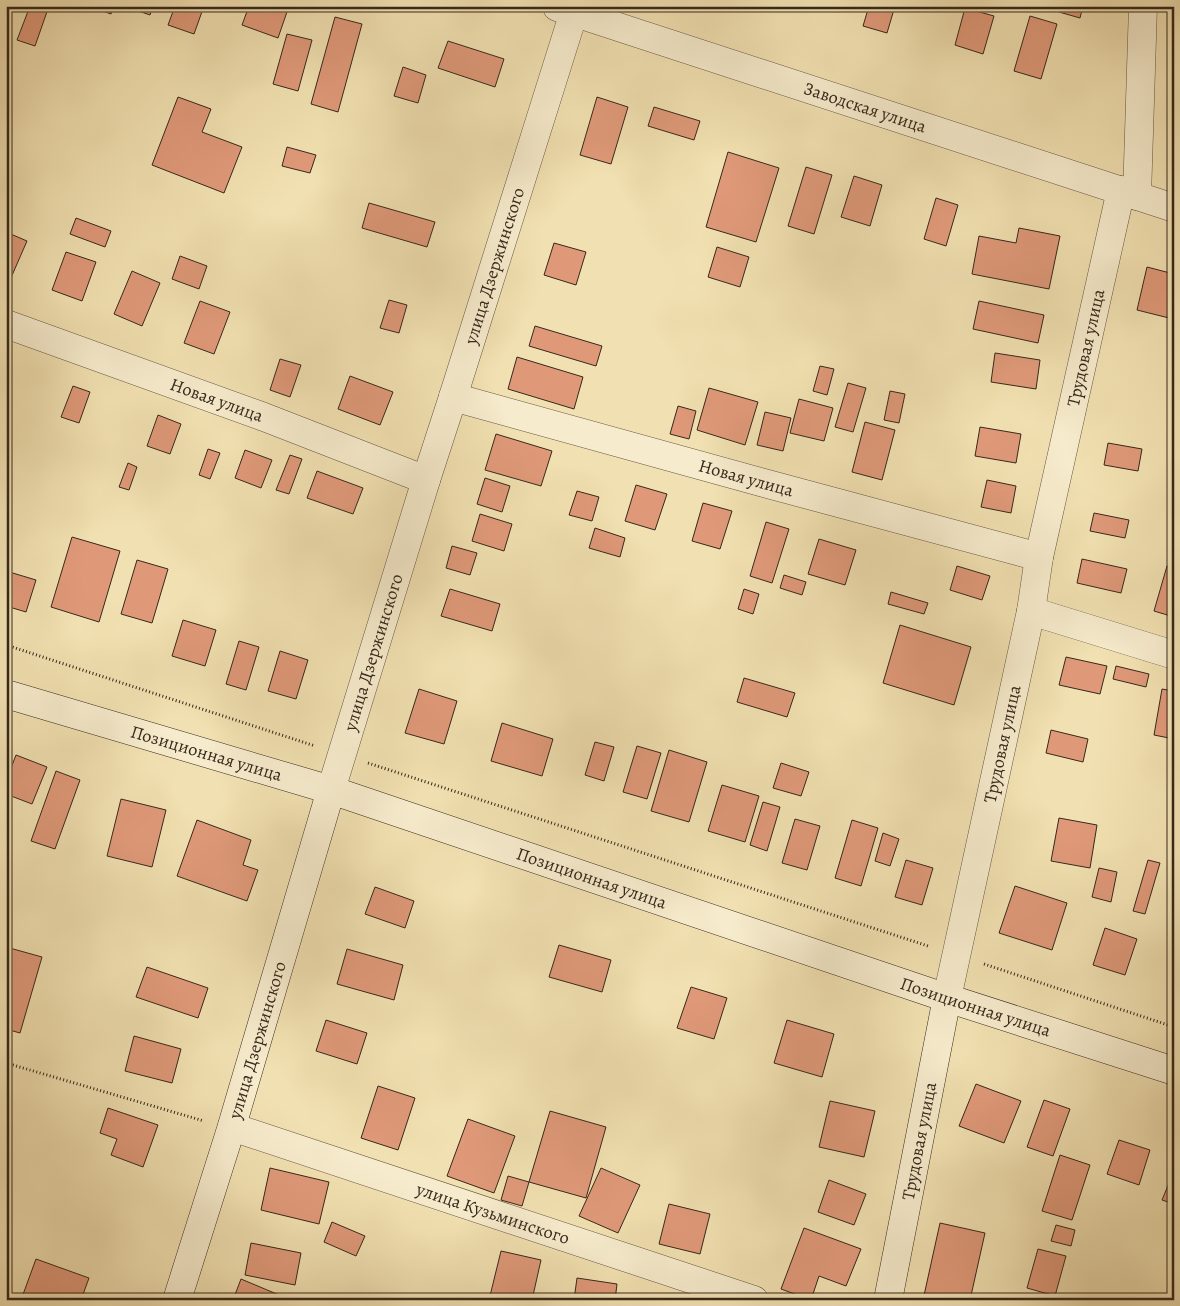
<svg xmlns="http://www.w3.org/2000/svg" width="1180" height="1306" viewBox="0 0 1180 1306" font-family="Alegreya,serif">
<rect width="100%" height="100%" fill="#f1e0b1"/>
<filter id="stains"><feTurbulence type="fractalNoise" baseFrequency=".004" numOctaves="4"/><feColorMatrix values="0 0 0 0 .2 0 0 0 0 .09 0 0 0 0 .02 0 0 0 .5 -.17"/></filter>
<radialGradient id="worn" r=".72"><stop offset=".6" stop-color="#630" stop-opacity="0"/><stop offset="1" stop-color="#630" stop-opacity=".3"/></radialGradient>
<path fill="#df9979" stroke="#36281c" d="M 30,6 L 49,6 L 35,46 L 17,40 Z
M 98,6 L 114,6 L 111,14 L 97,9 Z
M 124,6 L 153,6 L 150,15 Z
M 175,6 L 204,6 L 194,34 L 168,25 Z
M 249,6 L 289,6 L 278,38 L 242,25 Z
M 820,6 L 840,6 L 839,12 Z
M 869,6 L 895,6 L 887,33 L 863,26 Z
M 1060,6 L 1083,6 L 1080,18 L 1059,12 Z
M 965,8 L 994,16 L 983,54 L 955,45 Z
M 1030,16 L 1057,24 L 1041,79 L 1014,71 Z
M 335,17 L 362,24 L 338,112 L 311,104 Z
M 287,34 L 312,40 L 298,91 L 273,84 Z
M 448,41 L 504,59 L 495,87 L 438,68 Z
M 403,67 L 426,75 L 418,103 L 394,96 Z
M 178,97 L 211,109 L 202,132 L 242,147 L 224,193 L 152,165 Z
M 597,97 L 628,107 L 611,164 L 580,155 Z
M 654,107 L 700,121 L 694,140 L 648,126 Z
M 287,147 L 316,155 L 310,173 L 282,166 Z
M 728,152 L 779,168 L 756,242 L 706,227 Z
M 806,167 L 832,175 L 814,234 L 788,226 Z
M 854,176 L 882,185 L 870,226 L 841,217 Z
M 936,198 L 958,205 L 946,246 L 924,239 Z
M 369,203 L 435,222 L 427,247 L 362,228 Z
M 76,218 L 111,231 L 105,247 L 70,234 Z
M 1019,228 L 1060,236 L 1049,289 L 972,274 L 979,236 L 1016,243 Z
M 6,232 L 27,241 L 10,280 L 6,278 Z
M 554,243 L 586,252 L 576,285 L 544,275 Z
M 717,247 L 749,257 L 740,287 L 708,277 Z
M 66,252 L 96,262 L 82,301 L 52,290 Z
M 180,256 L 207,266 L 199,289 L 172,279 Z
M 1147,267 L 1174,274 L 1174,298 L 1169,318 L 1137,310 Z
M 132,271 L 160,283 L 142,326 L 114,314 Z
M 389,300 L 407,305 L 399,333 L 380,328 Z
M 200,301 L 230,312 L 214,354 L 184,343 Z
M 979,301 L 1044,315 L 1038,343 L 973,329 Z
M 535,326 L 602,346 L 596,366 L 529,346 Z
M 1174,342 L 1174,362 L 1170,362 Z
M 995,353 L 1040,360 L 1036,389 L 991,382 Z
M 517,357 L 583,377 L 574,409 L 508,389 Z
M 280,359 L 301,365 L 290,397 L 270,390 Z
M 820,366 L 834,369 L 827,395 L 813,391 Z
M 350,376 L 393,392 L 380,425 L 338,409 Z
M 848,383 L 866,388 L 853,432 L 835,427 Z
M 73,386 L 90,392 L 79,423 L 61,417 Z
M 709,388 L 758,402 L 745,445 L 697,430 Z
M 890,391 L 905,394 L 899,423 L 884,420 Z
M 799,399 L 833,408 L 824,441 L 790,433 Z
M 678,406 L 696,411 L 689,439 L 670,434 Z
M 765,412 L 791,418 L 783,451 L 757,445 Z
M 158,415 L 181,424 L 170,454 L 147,446 Z
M 865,422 L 895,430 L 882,480 L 852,472 Z
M 980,427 L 1021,434 L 1016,463 L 975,456 Z
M 496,434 L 552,451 L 541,486 L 485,470 Z
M 1108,443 L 1142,449 L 1138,471 L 1104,465 Z
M 208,449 L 220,453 L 210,479 L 199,475 Z
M 245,450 L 272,460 L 261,488 L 235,478 Z
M 290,455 L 302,459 L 289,494 L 276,490 Z
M 128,463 L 137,467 L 129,490 L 119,487 Z
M 317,471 L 363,488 L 353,514 L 307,498 Z
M 485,478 L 510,486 L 502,512 L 477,504 Z
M 987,480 L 1016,486 L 1011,513 L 981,507 Z
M 636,485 L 667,494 L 655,530 L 625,521 Z
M 577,491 L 599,497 L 592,521 L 569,515 Z
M 703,503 L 732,511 L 720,549 L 692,541 Z
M 1094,513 L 1129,520 L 1125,538 L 1090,531 Z
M 480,514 L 512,524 L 504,551 L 472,541 Z
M 766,522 L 789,529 L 772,583 L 750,576 Z
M 595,528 L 625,538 L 620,557 L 589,548 Z
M 72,537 L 120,551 L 99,622 L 51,607 Z
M 819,539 L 856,550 L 845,585 L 808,574 Z
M 452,546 L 477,553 L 470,575 L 446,568 Z
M 1082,559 L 1127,569 L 1121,593 L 1077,583 Z
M 137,560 L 168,569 L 152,623 L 121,614 Z
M 957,566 L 990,576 L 982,600 L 950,590 Z
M 1167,566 L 1174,568 L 1174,617 L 1154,611 Z
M 6,571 L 36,580 L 26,612 L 6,606 Z
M 784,575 L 806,582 L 802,595 L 780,588 Z
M 450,589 L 500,604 L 492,631 L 441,616 Z
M 744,589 L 759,594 L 753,614 L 738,609 Z
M 891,592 L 928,603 L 924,614 L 888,604 Z
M 183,620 L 216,630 L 205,666 L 172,656 Z
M 900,625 L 971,647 L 954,705 L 883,683 Z
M 239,641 L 259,647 L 246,690 L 226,684 Z
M 280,651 L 308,660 L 296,699 L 268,691 Z
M 1066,657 L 1107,666 L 1100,694 L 1059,685 Z
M 1116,666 L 1149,674 L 1146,687 L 1113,679 Z
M 744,678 L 795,693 L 787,717 L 737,702 Z
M 419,689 L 457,701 L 444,744 L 405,733 Z
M 1162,689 L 1174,691 L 1174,739 L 1154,735 Z
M 502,723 L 553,739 L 542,776 L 491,761 Z
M 1051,730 L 1088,739 L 1083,762 L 1046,753 Z
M 595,742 L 614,747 L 604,781 L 585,775 Z
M 637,746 L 661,753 L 647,799 L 623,792 Z
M 669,750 L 707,762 L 689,822 L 651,811 Z
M 16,755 L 47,767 L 32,804 L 6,794 L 6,781 Z
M 781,763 L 809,772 L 801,796 L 773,788 Z
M 56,771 L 80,780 L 55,849 L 31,841 Z
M 722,785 L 759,796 L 745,842 L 708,831 Z
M 121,799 L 166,810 L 152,867 L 107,856 Z
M 763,802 L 780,807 L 767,851 L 750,845 Z
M 1059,818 L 1097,825 L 1090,868 L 1051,861 Z
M 795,819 L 820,826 L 807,870 L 782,863 Z
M 197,820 L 251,840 L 243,865 L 258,870 L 247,901 L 177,876 Z
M 852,820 L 878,828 L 861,886 L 835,878 Z
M 883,833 L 899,839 L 890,866 L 875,861 Z
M 906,860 L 933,868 L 922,905 L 895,897 Z
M 1148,860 L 1160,863 L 1145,914 L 1133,911 Z
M 1099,868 L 1117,872 L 1111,902 L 1092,897 Z
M 1015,886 L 1067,903 L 1052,950 L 999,933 Z
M 375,887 L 414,901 L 405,928 L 365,914 Z
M 1105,928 L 1137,939 L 1125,975 L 1093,965 Z
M 559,945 L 611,960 L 602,992 L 549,977 Z
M 6,947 L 42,957 L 20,1033 L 6,1029 Z
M 347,949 L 403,965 L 394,1000 L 337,984 Z
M 147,967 L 208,988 L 198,1018 L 136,997 Z
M 691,987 L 727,998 L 714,1039 L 677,1028 Z
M 326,1020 L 367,1033 L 357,1064 L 316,1051 Z
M 787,1020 L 834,1034 L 822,1077 L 774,1063 Z
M 134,1036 L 181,1049 L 172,1083 L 125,1071 Z
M 976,1084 L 1021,1101 L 1004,1143 L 959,1126 Z
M 378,1086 L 415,1098 L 398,1150 L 361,1138 Z
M 1044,1100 L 1070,1109 L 1053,1156 L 1027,1147 Z
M 830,1101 L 875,1111 L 864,1157 L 819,1147 Z
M 108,1108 L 158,1125 L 143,1167 L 111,1155 L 117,1139 L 100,1133 Z
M 550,1111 L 606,1127 L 586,1198 L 529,1182 Z
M 468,1119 L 515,1136 L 494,1193 L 447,1176 Z
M 1119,1140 L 1150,1150 L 1139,1185 L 1107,1174 Z
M 1060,1155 L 1090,1165 L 1072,1220 L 1042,1211 Z
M 270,1168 L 329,1182 L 319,1224 L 261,1210 Z
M 601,1168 L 640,1185 L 618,1233 L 579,1216 Z
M 1174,1171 L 1174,1204 L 1162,1200 Z
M 508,1176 L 529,1182 L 522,1206 L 501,1200 Z
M 829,1180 L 866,1194 L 854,1225 L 818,1212 Z
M 669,1204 L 710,1214 L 700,1254 L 659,1244 Z
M 332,1222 L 365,1236 L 356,1256 L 324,1242 Z
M 940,1223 L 985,1233 L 970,1300 L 923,1300 Z
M 1056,1225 L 1075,1230 L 1071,1246 L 1051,1241 Z
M 804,1228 L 861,1249 L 846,1286 L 819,1276 L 811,1300 L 781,1289 Z
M 251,1243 L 301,1253 L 295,1285 L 245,1275 Z
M 1038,1249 L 1066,1256 L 1055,1296 L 1027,1288 Z
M 501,1251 L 541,1260 L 532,1300 L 489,1300 Z
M 36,1259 L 89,1278 L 81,1300 L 21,1300 Z
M 577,1278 L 617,1284 L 615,1300 L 574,1300 Z
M 241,1279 L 291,1300 L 233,1300 Z
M 1098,1296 L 1112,1300 L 1097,1300 Z"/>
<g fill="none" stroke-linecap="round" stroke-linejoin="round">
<defs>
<g id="street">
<path id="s1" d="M 557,7 L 1174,208"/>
<path d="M 1137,196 L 1143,6"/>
<path id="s2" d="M 6,324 L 264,417 L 426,480"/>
<path id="s3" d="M 453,397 L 764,483 L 1039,557"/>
<path d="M 1031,611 L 1174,655"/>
<path id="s4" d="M 331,790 L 426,480 L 453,397 L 574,12 L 574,6"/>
<path id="s5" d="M 947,998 L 1031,611 L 1039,557 L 1121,190"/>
<path id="s6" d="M 232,1127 L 754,1300"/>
</g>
<g id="secondary">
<path id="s7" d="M 6,694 L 331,790 L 947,998 L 1174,1071"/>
<path id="s8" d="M 177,1300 L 231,1129 L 331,790"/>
<path id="s9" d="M 888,1300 L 947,998"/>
</g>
</defs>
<use href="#street" stroke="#655641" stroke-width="29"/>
<use href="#secondary" stroke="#36281c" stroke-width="29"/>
<path stroke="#36281c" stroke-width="3" stroke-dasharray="1 2.5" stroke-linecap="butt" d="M 6,645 L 315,746
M 368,763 L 928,946
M 984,964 L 1174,1027
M 6,1063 L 204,1121"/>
<use href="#street" stroke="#f6ebcc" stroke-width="28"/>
<use href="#secondary" stroke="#f6ebcc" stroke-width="28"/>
</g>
<g text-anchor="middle" stroke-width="4" stroke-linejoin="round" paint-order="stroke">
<g font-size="18" fill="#36281c" stroke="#f6ebcc">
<text dy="6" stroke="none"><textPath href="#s1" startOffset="324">Заводская улица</textPath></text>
<text dy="6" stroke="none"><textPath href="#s4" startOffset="549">улица Дзержинского</textPath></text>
<text dy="6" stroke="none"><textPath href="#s5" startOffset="665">Трудовая улица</textPath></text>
<text dy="6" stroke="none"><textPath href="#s2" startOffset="224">Новая улица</textPath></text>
<text dy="6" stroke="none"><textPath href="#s3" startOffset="304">Новая улица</textPath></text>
<text dy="6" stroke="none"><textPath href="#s4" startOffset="144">улица Дзержинского</textPath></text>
<text dy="6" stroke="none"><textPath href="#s5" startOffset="260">Трудовая улица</textPath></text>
<text dy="6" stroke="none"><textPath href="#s7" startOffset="209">Позиционная улица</textPath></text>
<text dy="6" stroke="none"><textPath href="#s7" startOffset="614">Позиционная улица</textPath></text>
<text dy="6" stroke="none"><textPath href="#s7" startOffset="1019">Позиционная улица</textPath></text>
<text dy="6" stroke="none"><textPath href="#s8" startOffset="272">улица Дзержинского</textPath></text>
<text dy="6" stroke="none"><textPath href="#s9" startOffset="162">Трудовая улица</textPath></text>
<text dy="6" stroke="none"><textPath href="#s6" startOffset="275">улица Кузьминского</textPath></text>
</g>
</g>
<rect width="1180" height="1306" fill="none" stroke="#f1e0b1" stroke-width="25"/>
<rect x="8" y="8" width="1165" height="1291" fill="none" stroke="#36281c" stroke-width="2.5"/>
<rect x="12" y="12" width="1155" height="1281" fill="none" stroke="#36281c"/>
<rect width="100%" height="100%" filter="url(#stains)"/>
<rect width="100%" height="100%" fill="url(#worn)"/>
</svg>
